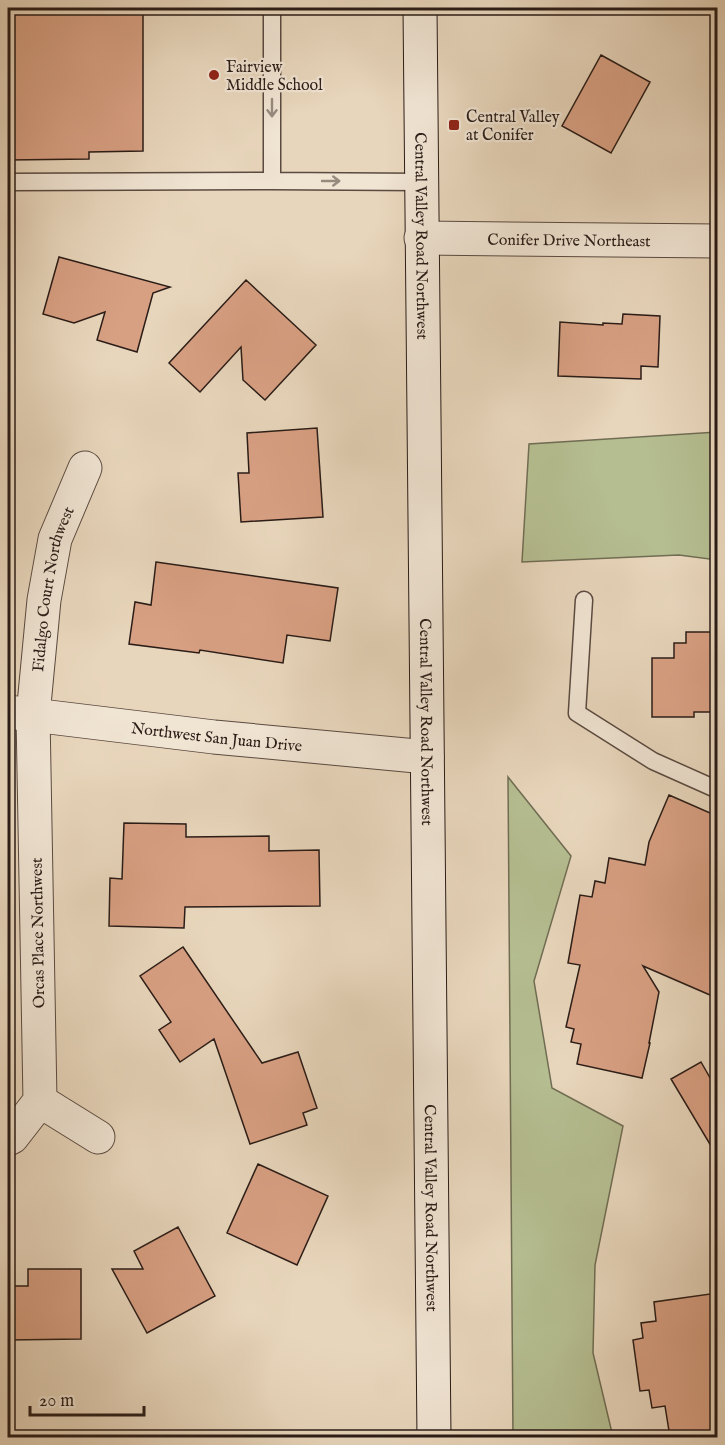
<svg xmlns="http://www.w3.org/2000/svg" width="725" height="1445" viewBox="0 0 725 1445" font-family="'IM FELL English',serif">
<rect width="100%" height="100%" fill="#e8d6bc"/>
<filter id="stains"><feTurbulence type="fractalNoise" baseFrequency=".00333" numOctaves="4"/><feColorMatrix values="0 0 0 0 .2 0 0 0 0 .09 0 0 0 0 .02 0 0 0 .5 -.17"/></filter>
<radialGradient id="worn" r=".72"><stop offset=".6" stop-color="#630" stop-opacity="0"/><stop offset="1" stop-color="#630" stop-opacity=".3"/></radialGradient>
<path fill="#b5be91" stroke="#706d54" stroke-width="1.5" d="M 717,432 L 717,560 L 679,555 L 522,562 L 529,444 Z
M 508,777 L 571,856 L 534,981 L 552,1088 L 623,1126 L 595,1265 L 593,1353 L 613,1437 L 513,1437 Z"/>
<path fill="#d8a083" stroke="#2a1c17" stroke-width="1.5" d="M 8,8 L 143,8 L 143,151 L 89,152 L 89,159 L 8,160 Z
M 601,55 L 650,82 L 611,153 L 562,126 Z
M 59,257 L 170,287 L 153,293 L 137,352 L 97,340 L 105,312 L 74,323 L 43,314 Z
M 246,280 L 316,345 L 265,400 L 243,380 L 241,347 L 200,392 L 169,363 Z
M 623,314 L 660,316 L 658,367 L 641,366 L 641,379 L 558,376 L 560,322 L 603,325 L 603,323 L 622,324 Z
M 317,428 L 323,517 L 241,522 L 238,473 L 249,473 L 247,433 Z
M 156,562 L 338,588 L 330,641 L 287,635 L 283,663 L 200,650 L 199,653 L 129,644 L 135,602 L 151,605 Z
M 686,632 L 717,632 L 717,712 L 694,712 L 694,717 L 652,717 L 652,658 L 674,658 L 674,643 L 686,643 Z
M 669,795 L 717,816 L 717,998 L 643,966 L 659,992 L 649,1043 L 650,1043 L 642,1078 L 577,1064 L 581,1044 L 571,1042 L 574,1029 L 566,1027 L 580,965 L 568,963 L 580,895 L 592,897 L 595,881 L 605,883 L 609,858 L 645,865 L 649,842 Z
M 124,823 L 186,824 L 186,837 L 269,836 L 269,851 L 319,850 L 320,906 L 185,907 L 184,928 L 109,926 L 110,878 L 122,879 Z
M 183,947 L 262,1063 L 298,1052 L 317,1108 L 303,1113 L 307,1125 L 250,1144 L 214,1039 L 180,1062 L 159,1030 L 171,1022 L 140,976 Z
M 701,1062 L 717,1090 L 717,1156 L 671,1079 Z
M 258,1164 L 328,1196 L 297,1265 L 227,1233 Z
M 178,1227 L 215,1296 L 147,1333 L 112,1269 L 143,1269 L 134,1251 Z
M 28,1269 L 81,1269 L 81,1339 L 8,1340 L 8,1286 L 28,1286 Z
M 717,1293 L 717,1437 L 670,1437 L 665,1406 L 652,1408 L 649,1390 L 640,1391 L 633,1340 L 643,1338 L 641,1323 L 656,1321 L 654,1302 Z"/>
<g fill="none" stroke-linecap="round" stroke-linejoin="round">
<defs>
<path id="service" d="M 272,8 L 272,181
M 8,182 L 272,181 L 421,182
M 584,600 L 577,713 L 653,761 L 718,790"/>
<g id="minor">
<path id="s1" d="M 421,238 L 718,241"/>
<path id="s2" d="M 8,712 L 214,737 L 427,757"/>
<path d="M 40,1101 L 98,1137"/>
<path id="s3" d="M 8,1139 L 12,1137 L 40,1101 L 33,715 L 44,600 L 55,539 L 85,468"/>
</g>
<g id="secondary">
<path id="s4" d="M 420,8 L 434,1438"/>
</g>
</defs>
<use href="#service" stroke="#5a4a40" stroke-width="19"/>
<use href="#minor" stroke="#5a4a40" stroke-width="35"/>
<use href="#secondary" stroke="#2a1c17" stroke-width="35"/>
<use href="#service" stroke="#f0e4d3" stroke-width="16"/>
<use href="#minor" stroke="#f0e4d3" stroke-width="33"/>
<use href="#secondary" stroke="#f0e4d3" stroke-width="33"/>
</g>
<defs><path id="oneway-shaft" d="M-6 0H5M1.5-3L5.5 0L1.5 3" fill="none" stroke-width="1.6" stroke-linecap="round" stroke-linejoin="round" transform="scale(1.5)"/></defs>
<g stroke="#978a7e">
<use href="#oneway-shaft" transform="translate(272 108) rotate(90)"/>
<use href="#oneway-shaft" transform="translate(331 181)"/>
</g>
<g fill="#8f2418" stroke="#f0e4d3" stroke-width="2">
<circle cx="214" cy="75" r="6"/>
<rect x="448" y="119" width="12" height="12" rx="3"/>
</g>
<g text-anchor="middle" stroke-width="4.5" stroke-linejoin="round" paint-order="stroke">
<g font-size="16" fill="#2a1c17" stroke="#f0e4d3" text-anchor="start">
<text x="226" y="72">Fairview<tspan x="226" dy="18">Middle School</tspan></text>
<text x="466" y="122">Central Valley<tspan x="466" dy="18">at Conifer</tspan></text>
</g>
<g font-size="16" fill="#2a1c17" stroke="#f0e4d3">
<text dy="6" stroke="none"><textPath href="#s4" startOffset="228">Central Valley Road Northwest</textPath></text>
<text dy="6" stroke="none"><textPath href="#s1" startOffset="148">Conifer Drive Northeast</textPath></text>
<text dy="6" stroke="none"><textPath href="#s3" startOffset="564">Fidalgo Court Northwest</textPath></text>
<text dy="6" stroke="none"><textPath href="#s4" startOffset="714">Central Valley Road Northwest</textPath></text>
<text dy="6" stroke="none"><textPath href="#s2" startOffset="210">Northwest San Juan Drive</textPath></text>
<text transform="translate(37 933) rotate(-91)" y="6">Orcas Place Northwest</text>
<text dy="6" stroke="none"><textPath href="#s4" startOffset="1200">Central Valley Road Northwest</textPath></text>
</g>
</g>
<rect width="725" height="1445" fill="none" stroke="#e8d6bc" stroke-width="30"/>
<rect x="9" y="9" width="707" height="1427" fill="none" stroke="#2a1c17" stroke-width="3"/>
<rect x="15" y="15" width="695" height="1415" fill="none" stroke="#2a1c17" stroke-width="1.5"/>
<path d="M30 1406v9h114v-9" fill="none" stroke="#2a1c17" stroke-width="3"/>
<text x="39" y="1406" font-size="18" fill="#2a1c17" stroke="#f0e4d3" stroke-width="4.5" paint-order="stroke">20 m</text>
<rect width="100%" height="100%" filter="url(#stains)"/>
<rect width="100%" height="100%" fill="url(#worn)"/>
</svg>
